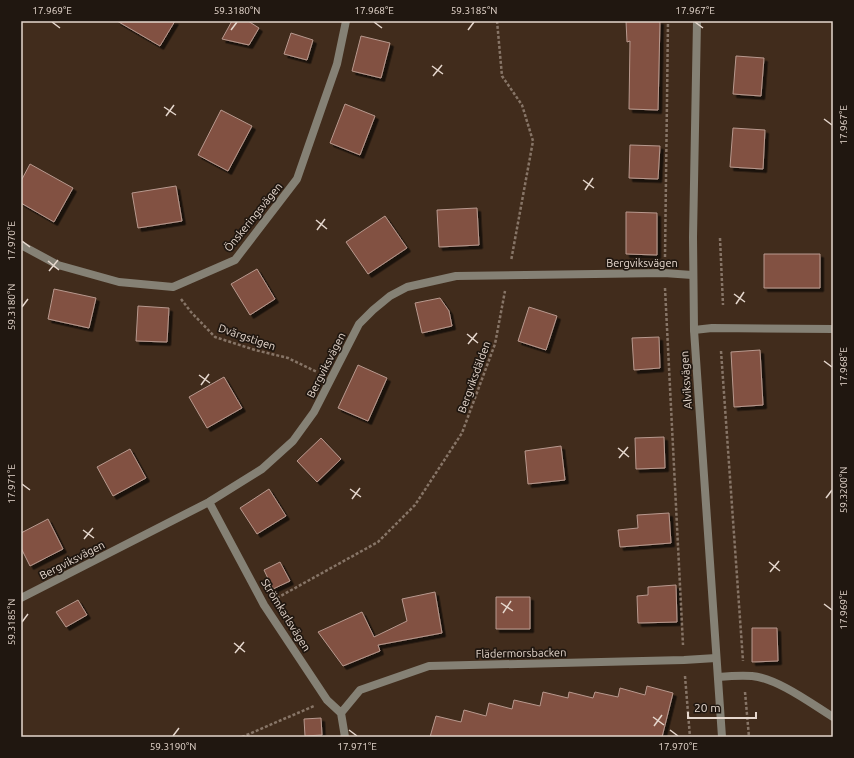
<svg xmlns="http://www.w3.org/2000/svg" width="854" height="758" viewBox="0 0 854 758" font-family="Ubuntu,sans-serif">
<defs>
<filter id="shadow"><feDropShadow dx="3.5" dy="3.5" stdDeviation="0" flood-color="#0009"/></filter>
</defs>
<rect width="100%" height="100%" fill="#412c1c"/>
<path fill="#825142" stroke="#b8998e" filter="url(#shadow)" d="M 117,21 L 175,21 L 160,46 Z
M 232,21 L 248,21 L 259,28 L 249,45 L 222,39 Z
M 626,21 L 660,21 L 658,110 L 629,109 L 630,41 L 627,42 Z
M 291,33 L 313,40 L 307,60 L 284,54 Z
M 361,36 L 390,43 L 381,78 L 352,71 Z
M 736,56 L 764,58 L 761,96 L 733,94 Z
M 345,104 L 375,116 L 360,155 L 330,143 Z
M 221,110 L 252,126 L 228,171 L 198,155 Z
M 733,128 L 765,130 L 763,169 L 730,167 Z
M 630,145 L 660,146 L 658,179 L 629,178 Z
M 30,164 L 73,188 L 54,222 L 21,203 L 21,181 Z
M 176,186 L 182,221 L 138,228 L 132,193 Z
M 477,208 L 479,245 L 439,247 L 437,210 Z
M 626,212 L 657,213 L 657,255 L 626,254 Z
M 385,216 L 407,248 L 368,274 L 346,242 Z
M 764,254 L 820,254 L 820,288 L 764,288 Z
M 257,269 L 275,299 L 250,315 L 231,284 Z
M 54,289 L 96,298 L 89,328 L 48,319 Z
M 440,298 L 449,311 L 452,326 L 422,333 L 415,303 Z
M 138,306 L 169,308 L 167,342 L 136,341 Z
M 529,307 L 557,316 L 546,350 L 518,341 Z
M 659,337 L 660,368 L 634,370 L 632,338 Z
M 760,350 L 763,405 L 734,407 L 731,352 Z
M 358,365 L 387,378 L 368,421 L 338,408 Z
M 224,377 L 242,408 L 207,428 L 189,397 Z
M 664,437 L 665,468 L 636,469 L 635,438 Z
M 321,438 L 341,459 L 317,482 L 297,461 Z
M 561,446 L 565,480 L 528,484 L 525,451 Z
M 130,449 L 146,478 L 113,496 L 97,467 Z
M 269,489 L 286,516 L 257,534 L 240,508 Z
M 669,513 L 671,543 L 620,547 L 618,530 L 638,528 L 637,515 Z
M 48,519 L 63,549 L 30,566 L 21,548 L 21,533 Z
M 280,562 L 290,581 L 273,589 L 264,570 Z
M 676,585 L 677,622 L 638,623 L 637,596 L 648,595 L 648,587 Z
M 435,592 L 442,633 L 378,645 L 380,651 L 343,666 L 318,632 L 362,612 L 374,637 L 407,621 L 402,599 Z
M 496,597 L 530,597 L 530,629 L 496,629 Z
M 78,600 L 87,615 L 66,627 L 56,612 Z
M 752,628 L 777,628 L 778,661 L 752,662 Z
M 647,686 L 673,693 L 662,737 L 430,737 L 436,716 L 461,722 L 464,710 L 486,716 L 489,703 L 512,709 L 514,700 L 540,706 L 543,692 L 568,698 L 569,692 L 593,698 L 595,692 L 618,697 L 620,688 L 645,695 Z
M 321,718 L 322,735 L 305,736 L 304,719 Z"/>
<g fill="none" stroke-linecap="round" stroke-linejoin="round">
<path stroke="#877567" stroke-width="2.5" stroke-dasharray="3 2" stroke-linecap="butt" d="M 497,21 L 502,76 L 522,105 L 533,141 L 511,261
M 720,238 L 723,305
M 665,257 L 668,21
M 665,288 L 683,645
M 181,299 L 191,312 L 215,337 L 255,350 L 288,358 L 317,372
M 721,351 L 743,661
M 277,598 L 378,542 L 415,505 L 462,433 L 495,344 L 505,291
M 685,676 L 690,737
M 745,692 L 749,737
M 242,737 L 314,706"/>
<path stroke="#858175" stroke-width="8" d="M 21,245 L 58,265 L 119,282 L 173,287 L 235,260 L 297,179 L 337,64 L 346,21
M 694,330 L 712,328 L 833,329
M 209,502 L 264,605 L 327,700 L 341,713 L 345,737
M 21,598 L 209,502 L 262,469 L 293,441 L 314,412 L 359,324 L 373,310 L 390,296 L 407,287 L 456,276 L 664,273 L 692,275
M 718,677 C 729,676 741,675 752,676 C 777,678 812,704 833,717
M 341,713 L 360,690 L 429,666 L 684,660 L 716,658"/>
<path stroke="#858175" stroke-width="8" d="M 697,21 L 693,237 L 694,330 L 722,737"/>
</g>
<path fill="none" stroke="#e5d7cd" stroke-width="1.5" d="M 52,22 L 60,28M 374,22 L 382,28M 695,22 L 703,28M 231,30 L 237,22M 468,30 L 474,22M 432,66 L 443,74M 433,76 L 442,65M 164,107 L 176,115M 166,116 L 174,105M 824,119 L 832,125M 583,180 L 594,188M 585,190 L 593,178M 316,220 L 327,229M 317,230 L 325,219M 22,241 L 30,247M 48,261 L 59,270M 49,271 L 58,260M 734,294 L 745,302M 736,304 L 744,292M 22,307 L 28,299M 467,334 L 478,343M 468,344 L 477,333M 824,361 L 832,367M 199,375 L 210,383M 201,385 L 209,374M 618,448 L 629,457M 619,458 L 628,447M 22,484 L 30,490M 350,489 L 361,497M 826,498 L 832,490M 352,499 L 360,488M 83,530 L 94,538M 84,539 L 93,528M 769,562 L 780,571M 770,572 L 779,561M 501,603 L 513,611M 824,604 L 832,610M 503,613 L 511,601M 22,622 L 28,614M 234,643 L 245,652M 235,653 L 244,642M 653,717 L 664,725M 654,726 L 662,715M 349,730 L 357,736M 670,730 L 678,736M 173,736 L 179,728"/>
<g text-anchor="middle" stroke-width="3.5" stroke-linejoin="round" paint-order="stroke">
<g font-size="11" fill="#e5d7cd" stroke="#201710">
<text transform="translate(253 217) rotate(-51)" y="4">Önskeringsvägen</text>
<text x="642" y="267">Bergviksvägen</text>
<text transform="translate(247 337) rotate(19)" y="4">Dvärgstigen</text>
<text transform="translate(326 365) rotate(-63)" y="4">Bergviksvägen</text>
<text transform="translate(474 377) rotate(-70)" y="4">Bergviksdälden</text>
<text transform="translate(686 380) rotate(-94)" y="4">Alviksvägen</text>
<text transform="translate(72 560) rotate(-27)" y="4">Bergviksvägen</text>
<text transform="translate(286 615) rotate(58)" y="4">Strömkarlsvägen</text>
<text transform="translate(521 653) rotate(-1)" y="4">Flädermorsbacken</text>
</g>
</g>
<rect width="854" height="758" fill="none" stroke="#201710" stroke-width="44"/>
<path d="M688 712v6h68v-6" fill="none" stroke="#e5d7cd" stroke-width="2"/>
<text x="694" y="712" font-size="12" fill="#e5d7cd" stroke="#201710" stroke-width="3" paint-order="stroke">20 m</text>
<rect x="22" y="22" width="810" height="714" fill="none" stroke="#e5d7cd" stroke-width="1.5"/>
<g font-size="10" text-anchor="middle" fill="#e5d7cd">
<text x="52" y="14">17.969°E</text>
<text x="237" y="14">59.3180°N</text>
<text x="374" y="14">17.968°E</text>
<text x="474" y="14">59.3185°N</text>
<text x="695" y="14">17.967°E</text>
<text transform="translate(843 125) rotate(-90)" y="4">17.967°E</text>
<text transform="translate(11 241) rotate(-90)" y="4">17.970°E</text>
<text transform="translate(11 307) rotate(-90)" y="4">59.3180°N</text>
<text transform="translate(843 367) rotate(-90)" y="4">17.968°E</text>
<text transform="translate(11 484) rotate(-90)" y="4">17.971°E</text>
<text transform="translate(843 490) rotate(-90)" y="4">59.3200°N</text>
<text transform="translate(843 610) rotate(-90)" y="4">17.969°E</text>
<text transform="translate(11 622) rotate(-90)" y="4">59.3185°N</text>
<text x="173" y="750">59.3190°N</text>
<text x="357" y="750">17.971°E</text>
<text x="678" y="750">17.970°E</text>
</g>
</svg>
